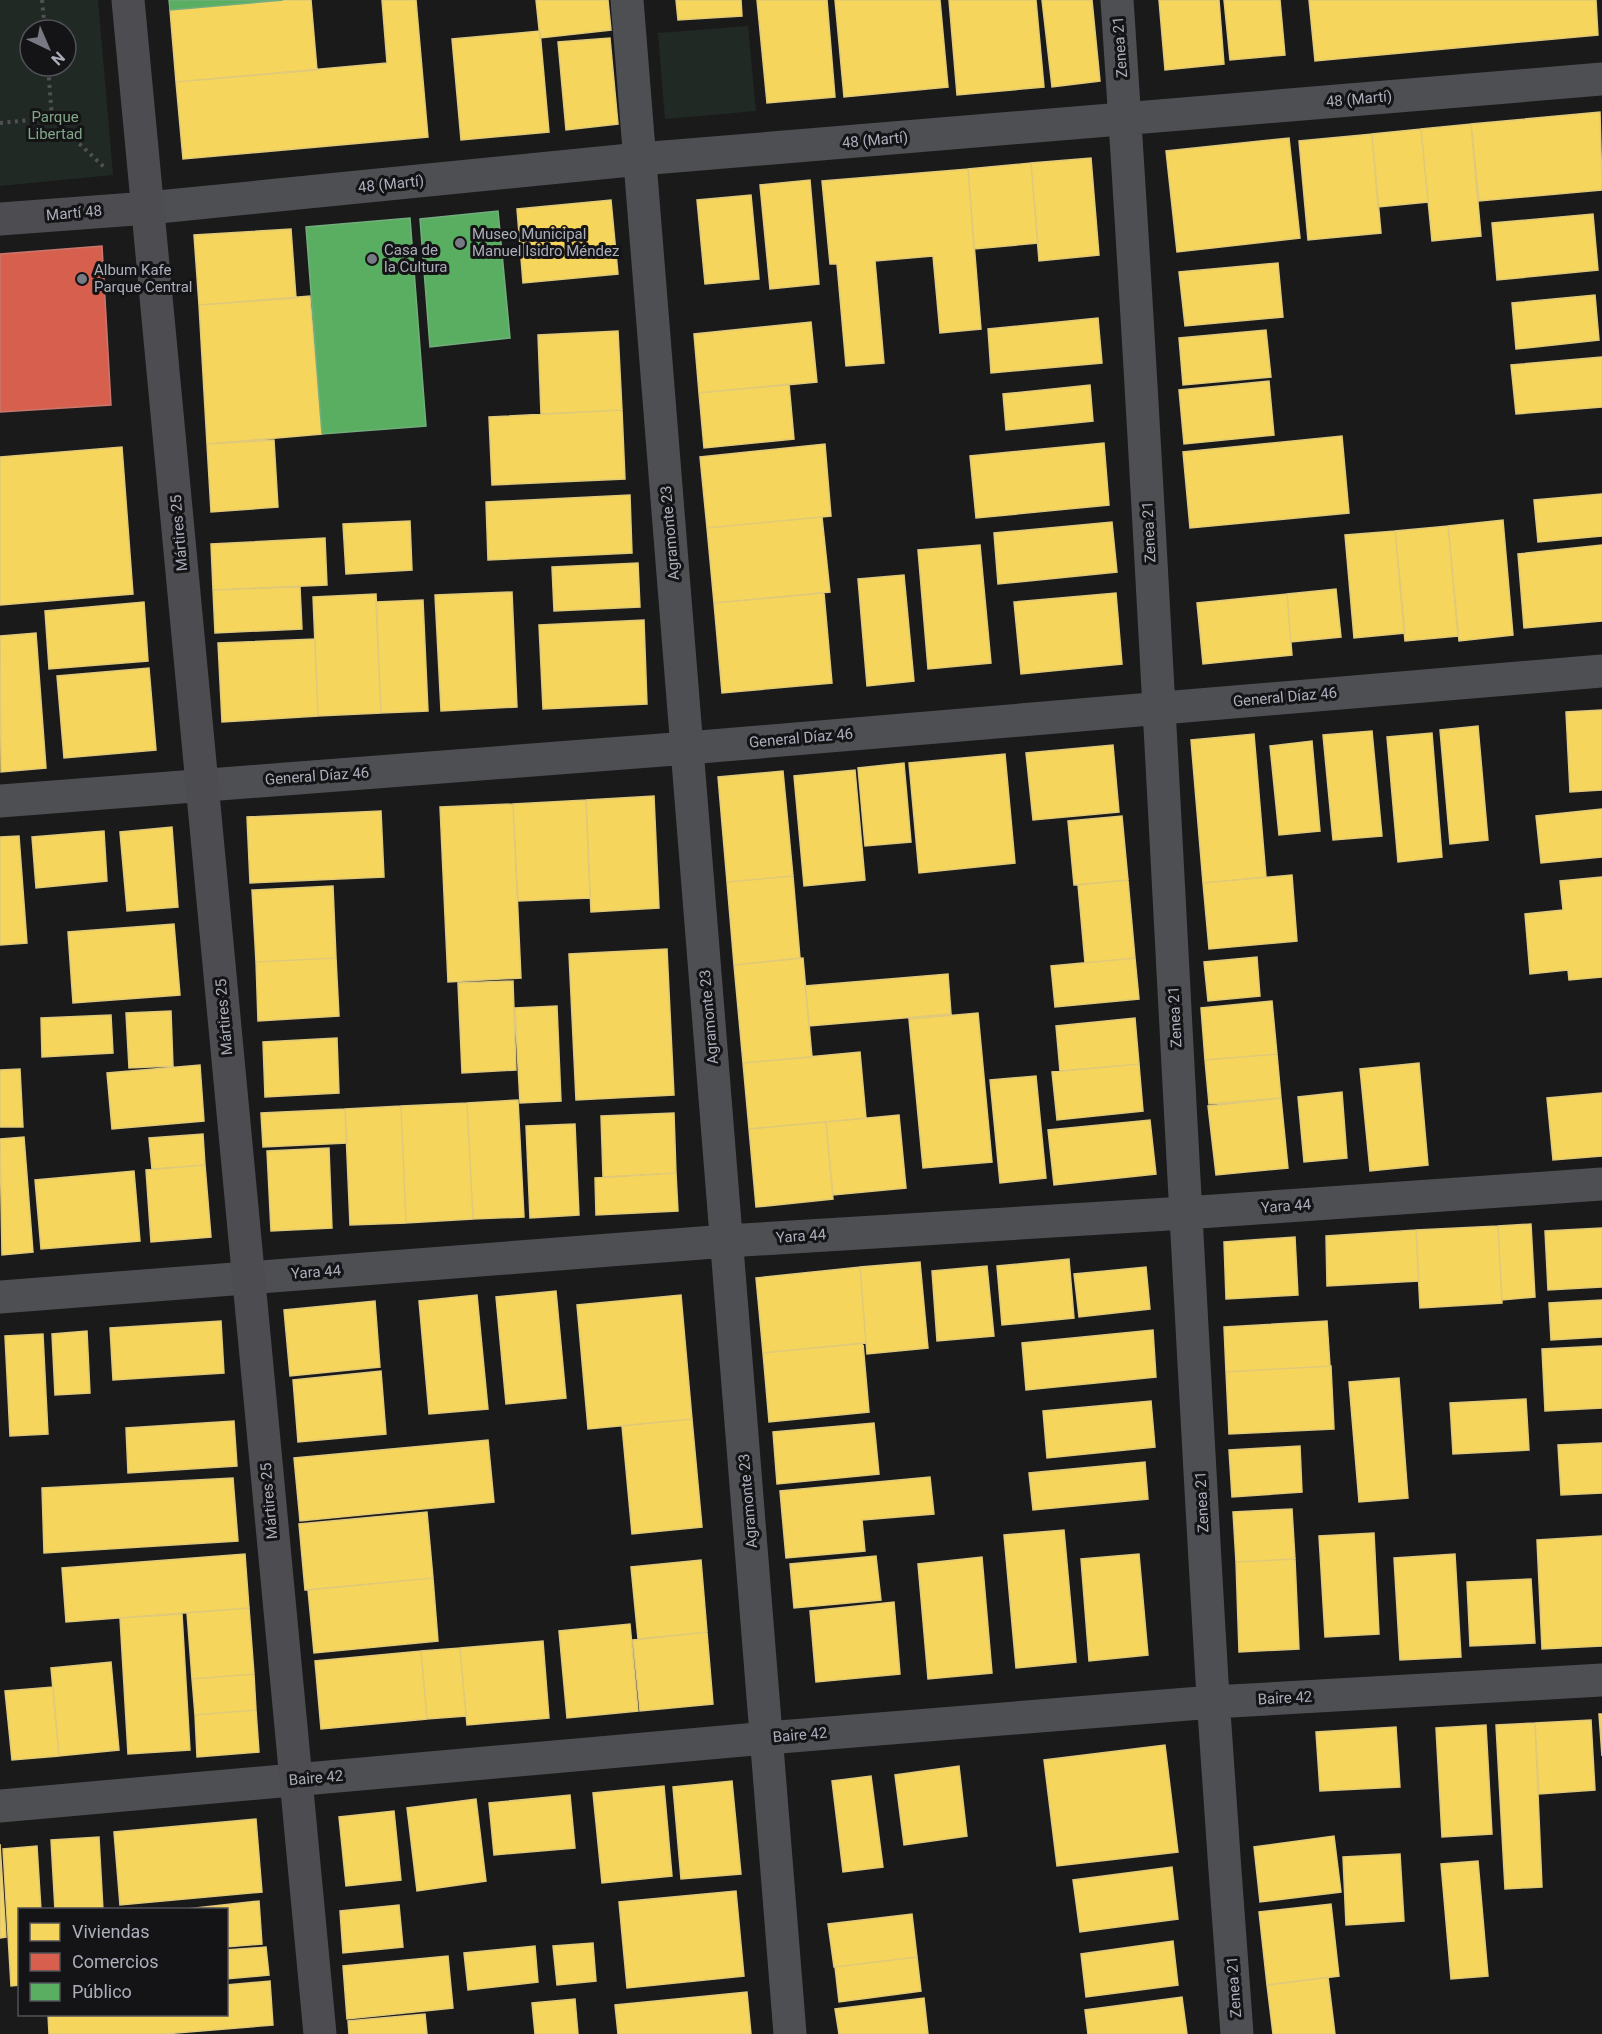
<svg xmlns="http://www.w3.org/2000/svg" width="1602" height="2034" viewBox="0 0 1602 2034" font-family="Roboto,sans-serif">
<rect width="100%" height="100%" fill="#1a1a1a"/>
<path fill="#212924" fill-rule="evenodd" d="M 0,0 L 98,0 L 113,175 L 0,186 ZM 30,30 L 66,30 L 66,66 L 30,66 Z
M 748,26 L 756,111 L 665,119 L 658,33 Z"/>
<path fill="#f6d55c" stroke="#e0c978" stroke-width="1.5" d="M 284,0 L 311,0 L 317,70 L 176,82 L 170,10 Z
M 382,0 L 416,0 L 428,137 L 183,159 L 176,82 L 387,63 Z
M 536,0 L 608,0 L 611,30 L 540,38 Z
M 676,0 L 741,0 L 742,16 L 678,20 Z
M 757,0 L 827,0 L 835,97 L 767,103 Z
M 835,0 L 940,0 L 948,87 L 844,97 Z
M 949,0 L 1036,0 L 1044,87 L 957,95 Z
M 1042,0 L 1092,0 L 1100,81 L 1052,87 Z
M 1159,0 L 1219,0 L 1224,64 L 1165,70 Z
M 1224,0 L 1280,0 L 1285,55 L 1230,60 Z
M 1309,0 L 1596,0 L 1598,35 L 1315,61 Z
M 540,31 L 549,132 L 461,140 L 452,39 Z
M 610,38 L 618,124 L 566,130 L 558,42 Z
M 1600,112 L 1602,190 L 1479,201 L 1471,124 Z
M 1471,124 L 1481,236 L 1432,241 L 1421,129 Z
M 1421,129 L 1428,202 L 1378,207 L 1372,134 Z
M 1372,134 L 1381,233 L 1308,240 L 1299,141 Z
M 1289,138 L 1300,238 L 1177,252 L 1166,151 Z
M 1091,158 L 1099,255 L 1039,261 L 1031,163 Z
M 1031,163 L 1038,243 L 974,249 L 968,169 Z
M 968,169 L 981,329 L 940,333 L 933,256 L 875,261 L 884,363 L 846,366 L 837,264 L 830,264 L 822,181 Z
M 810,180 L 819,284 L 770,289 L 760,185 Z
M 751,195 L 759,279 L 705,284 L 697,200 Z
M 611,200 L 618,274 L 523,283 L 517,209 Z
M 1593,214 L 1598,270 L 1497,280 L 1492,223 Z
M 291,229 L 296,298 L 199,305 L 194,235 Z
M 1278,263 L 1283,317 L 1185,326 L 1179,272 Z
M 1595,295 L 1599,340 L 1516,349 L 1512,303 Z
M 310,296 L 322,434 L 207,444 L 199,305 Z
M 1098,318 L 1102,363 L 991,373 L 988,329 Z
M 811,322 L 817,382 L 699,393 L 694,334 Z
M 1266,330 L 1271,377 L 1183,385 L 1179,338 Z
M 618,331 L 622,410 L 541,414 L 538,335 Z
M 1602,357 L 1602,407 L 1516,414 L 1511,365 Z
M 1269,381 L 1274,435 L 1184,444 L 1179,390 Z
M 789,384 L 794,439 L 704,448 L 699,393 Z
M 1090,385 L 1093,421 L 1006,430 L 1003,394 Z
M 622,410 L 625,479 L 492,485 L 489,417 Z
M 1342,436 L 1349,513 L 1190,528 L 1183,452 Z
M 274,440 L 278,507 L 211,512 L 207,444 Z
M 1104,443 L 1109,505 L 976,518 L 970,456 Z
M 825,444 L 831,516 L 707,528 L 700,457 Z
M 122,447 L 133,594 L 0,605 L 0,457 Z
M 1602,494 L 1602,536 L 1538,542 L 1534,500 Z
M 630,495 L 632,553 L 488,560 L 486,502 Z
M 822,517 L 830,592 L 714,603 L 707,528 Z
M 1503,520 L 1513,635 L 1459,641 L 1448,526 Z
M 410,521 L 412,570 L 346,574 L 343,524 Z
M 1112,522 L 1117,572 L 998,584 L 994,533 Z
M 1448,526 L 1458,636 L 1405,641 L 1395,531 Z
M 1395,531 L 1405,633 L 1354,638 L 1345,535 Z
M 325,538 L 327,585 L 213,590 L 211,544 Z
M 980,545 L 991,663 L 928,669 L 918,550 Z
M 1602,545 L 1602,621 L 1524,628 L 1518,554 Z
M 638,563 L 640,607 L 554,611 L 552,567 Z
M 904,575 L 914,681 L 867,686 L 858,579 Z
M 300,587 L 302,629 L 215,633 L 213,590 Z
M 1336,589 L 1341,637 L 1291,642 L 1287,594 Z
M 512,592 L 517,707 L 441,711 L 435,595 Z
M 824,593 L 832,683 L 722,693 L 714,603 Z
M 1116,593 L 1122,664 L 1021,674 L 1014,602 Z
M 376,594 L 381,713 L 318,716 L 313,597 Z
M 1287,594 L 1292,655 L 1203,664 L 1197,603 Z
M 423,600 L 428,711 L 381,713 L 376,602 Z
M 144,602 L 148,661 L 49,669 L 45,611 Z
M 644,620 L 647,704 L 543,709 L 539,625 Z
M 36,633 L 46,768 L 1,772 L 0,636 Z
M 315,639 L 318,716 L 222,722 L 218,643 Z
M 149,668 L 156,750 L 64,758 L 57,676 Z
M 1602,710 L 1602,790 L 1570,792 L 1566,712 Z
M 1478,726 L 1488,840 L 1450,844 L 1440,730 Z
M 1372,731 L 1382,836 L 1333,840 L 1323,735 Z
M 1432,733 L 1442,857 L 1398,862 L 1387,737 Z
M 1254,734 L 1266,877 L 1203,883 L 1191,740 Z
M 1312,741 L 1320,831 L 1279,835 L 1270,746 Z
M 1113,745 L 1119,812 L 1033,820 L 1026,753 Z
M 1005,754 L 1015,863 L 919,873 L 909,763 Z
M 904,763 L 911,842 L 865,846 L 858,768 Z
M 855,770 L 865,880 L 804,886 L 794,776 Z
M 783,771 L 793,876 L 727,882 L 718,777 Z
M 654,796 L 659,908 L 591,912 L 586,800 Z
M 586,800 L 590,898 L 518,901 L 513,804 Z
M 513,804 L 521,978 L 448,982 L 440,807 Z
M 1602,809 L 1602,857 L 1541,863 L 1536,816 Z
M 381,811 L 384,877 L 250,883 L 247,817 Z
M 1122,816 L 1128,880 L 1074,885 L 1068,821 Z
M 172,827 L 178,907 L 127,911 L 120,832 Z
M 104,831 L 107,881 L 36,888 L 32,837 Z
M 19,836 L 27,943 L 0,945 L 0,837 Z
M 1292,875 L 1297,941 L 1209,949 L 1203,883 Z
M 793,876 L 800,958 L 734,965 L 727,882 Z
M 1602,877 L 1602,977 L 1569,980 L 1568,970 L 1530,974 L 1525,914 L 1563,910 L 1560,881 Z
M 1128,880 L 1135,958 L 1085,963 L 1078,885 Z
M 333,886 L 336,958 L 256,962 L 252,890 Z
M 174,924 L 180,995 L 73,1003 L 68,932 Z
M 667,949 L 674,1095 L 576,1100 L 569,954 Z
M 1257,957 L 1260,996 L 1208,1001 L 1204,962 Z
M 336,958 L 339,1016 L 258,1021 L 256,962 Z
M 803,958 L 812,1057 L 743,1063 L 734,965 Z
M 1135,958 L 1139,999 L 1055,1007 L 1051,966 Z
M 948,974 L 951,1014 L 809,1026 L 805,986 Z
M 513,981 L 516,1070 L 462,1073 L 458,983 Z
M 1272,1001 L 1277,1054 L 1205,1060 L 1201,1008 Z
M 557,1006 L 561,1101 L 520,1103 L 515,1008 Z
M 171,1011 L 173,1066 L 129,1068 L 126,1013 Z
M 978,1013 L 992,1162 L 923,1168 L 909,1019 Z
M 111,1015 L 113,1053 L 42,1057 L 41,1018 Z
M 1135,1018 L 1139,1064 L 1060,1071 L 1056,1026 Z
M 337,1038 L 339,1093 L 265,1097 L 263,1042 Z
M 860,1052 L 866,1118 L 749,1129 L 743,1063 Z
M 1277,1054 L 1281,1098 L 1209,1104 L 1205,1060 Z
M 1419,1063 L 1428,1165 L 1370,1171 L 1360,1069 Z
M 1139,1064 L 1143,1111 L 1057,1120 L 1052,1072 Z
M 200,1065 L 204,1121 L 112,1129 L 107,1073 Z
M 20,1069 L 23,1127 L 0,1127 L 0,1070 Z
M 1036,1076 L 1046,1178 L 1000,1183 L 990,1080 Z
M 1342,1092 L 1347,1158 L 1304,1162 L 1298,1097 Z
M 1602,1093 L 1602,1156 L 1553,1160 L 1547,1098 Z
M 1281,1098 L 1288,1168 L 1216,1175 L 1208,1106 Z
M 518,1100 L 524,1217 L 473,1219 L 467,1103 Z
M 467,1103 L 473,1219 L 406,1223 L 401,1106 Z
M 401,1106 L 406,1223 L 350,1225 L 345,1109 Z
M 345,1109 L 347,1143 L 263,1147 L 261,1113 Z
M 674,1113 L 676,1173 L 603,1177 L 601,1116 Z
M 899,1115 L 906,1188 L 833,1195 L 826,1122 Z
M 1150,1120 L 1156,1174 L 1054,1185 L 1048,1130 Z
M 826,1122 L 833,1199 L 756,1207 L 749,1129 Z
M 575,1124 L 579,1215 L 530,1218 L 526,1126 Z
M 203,1134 L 205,1165 L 152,1169 L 149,1138 Z
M 24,1137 L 33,1252 L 2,1255 L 0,1139 Z
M 329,1148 L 332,1228 L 271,1231 L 267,1151 Z
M 205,1165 L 211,1237 L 151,1242 L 146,1170 Z
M 134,1171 L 140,1241 L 41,1249 L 35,1180 Z
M 676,1173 L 678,1211 L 596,1215 L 595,1178 Z
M 1531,1224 L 1535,1297 L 1502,1300 L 1498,1226 Z
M 1498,1226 L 1502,1303 L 1420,1308 L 1416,1230 Z
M 1602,1228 L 1602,1287 L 1548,1290 L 1545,1231 Z
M 1416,1230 L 1419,1281 L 1327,1286 L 1326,1236 Z
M 1295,1237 L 1298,1295 L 1226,1299 L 1224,1242 Z
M 1069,1259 L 1074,1318 L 1002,1325 L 997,1266 Z
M 920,1262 L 928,1348 L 867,1354 L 860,1267 Z
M 987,1266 L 994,1336 L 937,1341 L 932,1271 Z
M 860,1267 L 866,1343 L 763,1353 L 756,1278 Z
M 1146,1267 L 1150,1309 L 1079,1317 L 1074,1274 Z
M 556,1291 L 566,1398 L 506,1404 L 496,1297 Z
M 477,1295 L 488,1409 L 429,1414 L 419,1301 Z
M 681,1295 L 692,1419 L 588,1429 L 577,1305 Z
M 1602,1300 L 1602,1337 L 1551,1340 L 1549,1303 Z
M 375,1301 L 380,1367 L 290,1376 L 284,1310 Z
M 221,1321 L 224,1373 L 113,1380 L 110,1328 Z
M 1327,1321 L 1330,1366 L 1226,1372 L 1224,1327 Z
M 1153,1330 L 1156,1377 L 1026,1390 L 1022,1343 Z
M 87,1331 L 90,1393 L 55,1395 L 52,1334 Z
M 43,1334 L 48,1434 L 10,1436 L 5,1336 Z
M 863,1343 L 869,1412 L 769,1422 L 763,1353 Z
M 1602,1346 L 1602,1408 L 1545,1411 L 1542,1349 Z
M 1331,1366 L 1334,1429 L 1229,1434 L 1226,1372 Z
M 381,1371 L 386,1434 L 298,1442 L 293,1380 Z
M 1399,1378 L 1408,1498 L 1359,1502 L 1349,1382 Z
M 1526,1399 L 1529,1450 L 1453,1454 L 1450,1403 Z
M 1151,1401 L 1155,1447 L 1047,1458 L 1043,1411 Z
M 692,1419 L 702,1527 L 632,1534 L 622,1426 Z
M 234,1421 L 237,1466 L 128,1473 L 126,1428 Z
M 874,1423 L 879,1474 L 777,1484 L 773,1432 Z
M 488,1440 L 494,1502 L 300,1521 L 294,1458 Z
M 1602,1443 L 1602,1493 L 1561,1495 L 1558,1445 Z
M 1300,1446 L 1302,1492 L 1232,1497 L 1229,1450 Z
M 1145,1462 L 1148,1499 L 1033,1510 L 1029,1473 Z
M 930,1477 L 934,1514 L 862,1520 L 865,1551 L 786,1558 L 780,1491 Z
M 233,1478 L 238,1541 L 44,1553 L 42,1488 Z
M 1292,1509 L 1295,1559 L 1236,1562 L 1233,1512 Z
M 427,1512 L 433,1578 L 305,1590 L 299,1524 Z
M 1064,1530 L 1076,1662 L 1016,1668 L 1004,1535 Z
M 1374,1533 L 1379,1634 L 1325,1637 L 1319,1536 Z
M 1602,1536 L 1602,1646 L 1542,1649 L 1537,1540 Z
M 245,1554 L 249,1608 L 66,1622 L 62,1568 Z
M 1139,1554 L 1148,1655 L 1089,1661 L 1081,1559 Z
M 1455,1554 L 1461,1657 L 1400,1660 L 1394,1558 Z
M 876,1556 L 881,1600 L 794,1608 L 790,1564 Z
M 982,1557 L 992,1673 L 928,1679 L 918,1564 Z
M 1295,1559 L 1299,1649 L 1239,1652 L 1236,1562 Z
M 701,1560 L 707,1632 L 638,1639 L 631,1567 Z
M 433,1578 L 438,1641 L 314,1653 L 308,1590 Z
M 1531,1579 L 1535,1643 L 1470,1646 L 1467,1582 Z
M 894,1602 L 900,1674 L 816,1682 L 810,1611 Z
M 249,1608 L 254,1674 L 192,1679 L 187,1613 Z
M 182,1614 L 190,1750 L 128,1754 L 120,1618 Z
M 630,1624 L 638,1711 L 567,1718 L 559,1631 Z
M 707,1632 L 713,1704 L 640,1711 L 633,1640 Z
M 543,1641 L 549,1718 L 467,1725 L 460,1648 Z
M 460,1648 L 466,1716 L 427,1719 L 421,1651 Z
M 421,1651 L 427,1719 L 321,1729 L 315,1661 Z
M 111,1662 L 119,1750 L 59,1756 L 51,1668 Z
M 254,1674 L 256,1710 L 195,1715 L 192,1679 Z
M 53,1687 L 59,1756 L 12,1760 L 5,1691 Z
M 256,1710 L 259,1752 L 197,1757 L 195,1715 Z
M 1599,1714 L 1602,1714 L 1602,1756 Z
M 1591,1720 L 1595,1790 L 1539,1794 L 1535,1723 Z
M 1535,1723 L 1542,1887 L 1505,1889 L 1496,1725 Z
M 1486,1725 L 1492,1834 L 1442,1837 L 1436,1728 Z
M 1396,1727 L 1400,1787 L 1320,1791 L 1316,1732 Z
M 1165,1745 L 1178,1852 L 1057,1866 L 1044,1760 Z
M 959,1766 L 967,1836 L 904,1845 L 895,1775 Z
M 871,1776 L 883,1867 L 843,1872 L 832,1781 Z
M 732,1781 L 741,1874 L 681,1879 L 673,1787 Z
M 664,1786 L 672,1876 L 602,1883 L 593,1793 Z
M 570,1795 L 575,1848 L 494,1855 L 489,1803 Z
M 476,1799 L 486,1881 L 417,1891 L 407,1808 Z
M 394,1811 L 401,1880 L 346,1886 L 339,1817 Z
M 256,1819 L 262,1892 L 120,1905 L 114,1832 Z
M 1334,1836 L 1341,1892 L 1260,1902 L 1254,1847 Z
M 99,1837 L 103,1910 L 55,1910 L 51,1840 Z
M 0,1844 L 6,1937 L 0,1938 Z
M 37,1846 L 41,1910 L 20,1910 L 20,1985 L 11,1986 L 3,1849 Z
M 1400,1854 L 1404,1921 L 1346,1925 L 1343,1857 Z
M 1478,1861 L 1488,1976 L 1451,1979 L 1441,1864 Z
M 1172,1867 L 1178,1919 L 1080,1932 L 1073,1880 Z
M 736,1891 L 744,1976 L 627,1988 L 619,1902 Z
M 259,1901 L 262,1944 L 226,1947 L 226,1910 L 177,1910 Z
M 1331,1904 L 1339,1976 L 1267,1985 L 1259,1912 Z
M 399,1905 L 403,1947 L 343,1953 L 340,1911 Z
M 912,1914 L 917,1957 L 834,1967 L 828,1924 Z
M 1173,1941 L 1178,1985 L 1086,1997 L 1081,1954 Z
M 593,1943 L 596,1981 L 557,1985 L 553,1946 Z
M 535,1946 L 538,1982 L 468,1990 L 464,1953 Z
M 266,1947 L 269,1975 L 226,1979 L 226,1950 Z
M 448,1956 L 453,2008 L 347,2019 L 343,1966 Z
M 917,1957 L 921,1991 L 839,2002 L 835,1967 Z
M 1328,1977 L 1335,2034 L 1273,2034 L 1267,1985 Z
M 270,1981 L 273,2025 L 164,2034 L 49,2034 L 48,2014 L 226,2014 L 226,1985 Z
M 747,1992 L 751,2034 L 618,2034 L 615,2005 Z
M 1182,1997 L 1187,2034 L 1088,2034 L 1085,2010 Z
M 924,1998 L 928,2034 L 839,2034 L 835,2009 Z
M 575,1999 L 578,2034 L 535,2034 L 532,2003 Z
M 425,2014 L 427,2034 L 349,2034 L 348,2021 Z"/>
<path fill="#d6604d" stroke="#c9776e" stroke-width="1.5" d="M 102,246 L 111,405 L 0,412 L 0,254 Z"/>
<path fill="#5aae61" stroke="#72ae7c" stroke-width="1.5" d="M 169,0 L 283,0 L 170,10 Z
M 498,211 L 510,338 L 430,347 L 420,219 Z
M 410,218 L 426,426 L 322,434 L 306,227 Z"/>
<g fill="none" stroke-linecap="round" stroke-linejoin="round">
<path stroke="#505055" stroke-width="4" stroke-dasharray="3 4.5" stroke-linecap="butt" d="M 42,0 L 45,30
M 52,118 L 104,167
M 0,123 L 52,118 L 48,66"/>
<path stroke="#4e4f53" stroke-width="33" d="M 627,0 L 790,2034
M 1117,0 C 1155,565 1179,1131 1213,1697 C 1220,1809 1229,1922 1237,2034
M 148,208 L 640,159 L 1602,79
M 0,801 L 688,748 L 1602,671
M 0,1297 L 727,1241 L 1185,1213 L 1602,1184
M 0,1806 L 767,1738 L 1213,1702 L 1602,1680"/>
<path stroke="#4d4d51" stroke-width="33" d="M 128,0 L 320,2034
M 0,219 L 148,208"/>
</g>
<g fill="#787a83" stroke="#141416" stroke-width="2">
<circle cx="460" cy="243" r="6"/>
<circle cx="372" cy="259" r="6"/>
<circle cx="82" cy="279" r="6"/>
</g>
<g text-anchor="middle" stroke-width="6" stroke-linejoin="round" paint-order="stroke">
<g font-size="15" fill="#abaebb" stroke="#141416">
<text transform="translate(1120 47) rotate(-94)" y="5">Zenea 21</text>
<text transform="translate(1359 99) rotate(-5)" y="5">48 (Martí)</text>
<text transform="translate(875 140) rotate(-5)" y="5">48 (Martí)</text>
<text transform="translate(391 184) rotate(-6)" y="5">48 (Martí)</text>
<text transform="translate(74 213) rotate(-5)" y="5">Martí 48</text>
<text transform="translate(1149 532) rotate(-93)" y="5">Zenea 21</text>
<text transform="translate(179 533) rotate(-95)" y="5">Mártires 25</text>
<text transform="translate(670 533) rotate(-95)" y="5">Agramonte 23</text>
<text transform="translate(1285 697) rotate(-5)" y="5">General Díaz 46</text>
<text transform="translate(801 738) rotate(-5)" y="5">General Díaz 46</text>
<text transform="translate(317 776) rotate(-4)" y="5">General Díaz 46</text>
<text transform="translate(224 1017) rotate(-95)" y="5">Mártires 25</text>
<text transform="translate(709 1017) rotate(-95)" y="5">Agramonte 23</text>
<text transform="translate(1175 1017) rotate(-93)" y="5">Zenea 21</text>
<text transform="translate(1286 1206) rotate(-4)" y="5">Yara 44</text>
<text transform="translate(801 1236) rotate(-4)" y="5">Yara 44</text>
<text transform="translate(316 1272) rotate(-4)" y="5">Yara 44</text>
<text transform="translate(269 1501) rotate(-95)" y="5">Mártires 25</text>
<text transform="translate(748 1501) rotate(-95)" y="5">Agramonte 23</text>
<text transform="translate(1202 1502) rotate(-93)" y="5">Zenea 21</text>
<text transform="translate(1285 1698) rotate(-3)" y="5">Baire 42</text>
<text transform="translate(800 1735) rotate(-5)" y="5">Baire 42</text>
<text transform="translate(316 1778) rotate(-5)" y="5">Baire 42</text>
<text transform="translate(1234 1987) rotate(-94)" y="5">Zenea 21</text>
</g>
<g font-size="15" fill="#82a688" stroke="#141416">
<text x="55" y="122">Parque<tspan x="55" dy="17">Libertad</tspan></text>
</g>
<g font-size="15" fill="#abaebb" stroke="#141416" text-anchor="start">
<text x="472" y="239">Museo Municipal<tspan x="472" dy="17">Manuel Isidro Méndez</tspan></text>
<text x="384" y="255">Casa de<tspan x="384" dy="17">la Cultura</tspan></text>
<text x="94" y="275">Album Kafe<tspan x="94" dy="17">Parque Central</tspan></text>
</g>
</g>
<rect x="18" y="1908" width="210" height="108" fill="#141416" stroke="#505258" stroke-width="1.5"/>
<rect x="30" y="1923" width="30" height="18" fill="#f6d55c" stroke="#505258" stroke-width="1.5"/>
<text x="72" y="1938" font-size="18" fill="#abaebb">Viviendas</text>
<rect x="30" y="1953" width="30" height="18" fill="#d6604d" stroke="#505258" stroke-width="1.5"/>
<text x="72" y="1968" font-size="18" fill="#abaebb">Comercios</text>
<rect x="30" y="1983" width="30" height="18" fill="#5aae61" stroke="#505258" stroke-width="1.5"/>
<text x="72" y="1998" font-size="18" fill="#abaebb">Público</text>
<g transform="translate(48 48) rotate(136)"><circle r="28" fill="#141416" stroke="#505258" stroke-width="1.5"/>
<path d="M0-4.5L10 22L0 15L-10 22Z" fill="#787a83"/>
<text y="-9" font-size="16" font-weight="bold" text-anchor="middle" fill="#abaebb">N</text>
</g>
</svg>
